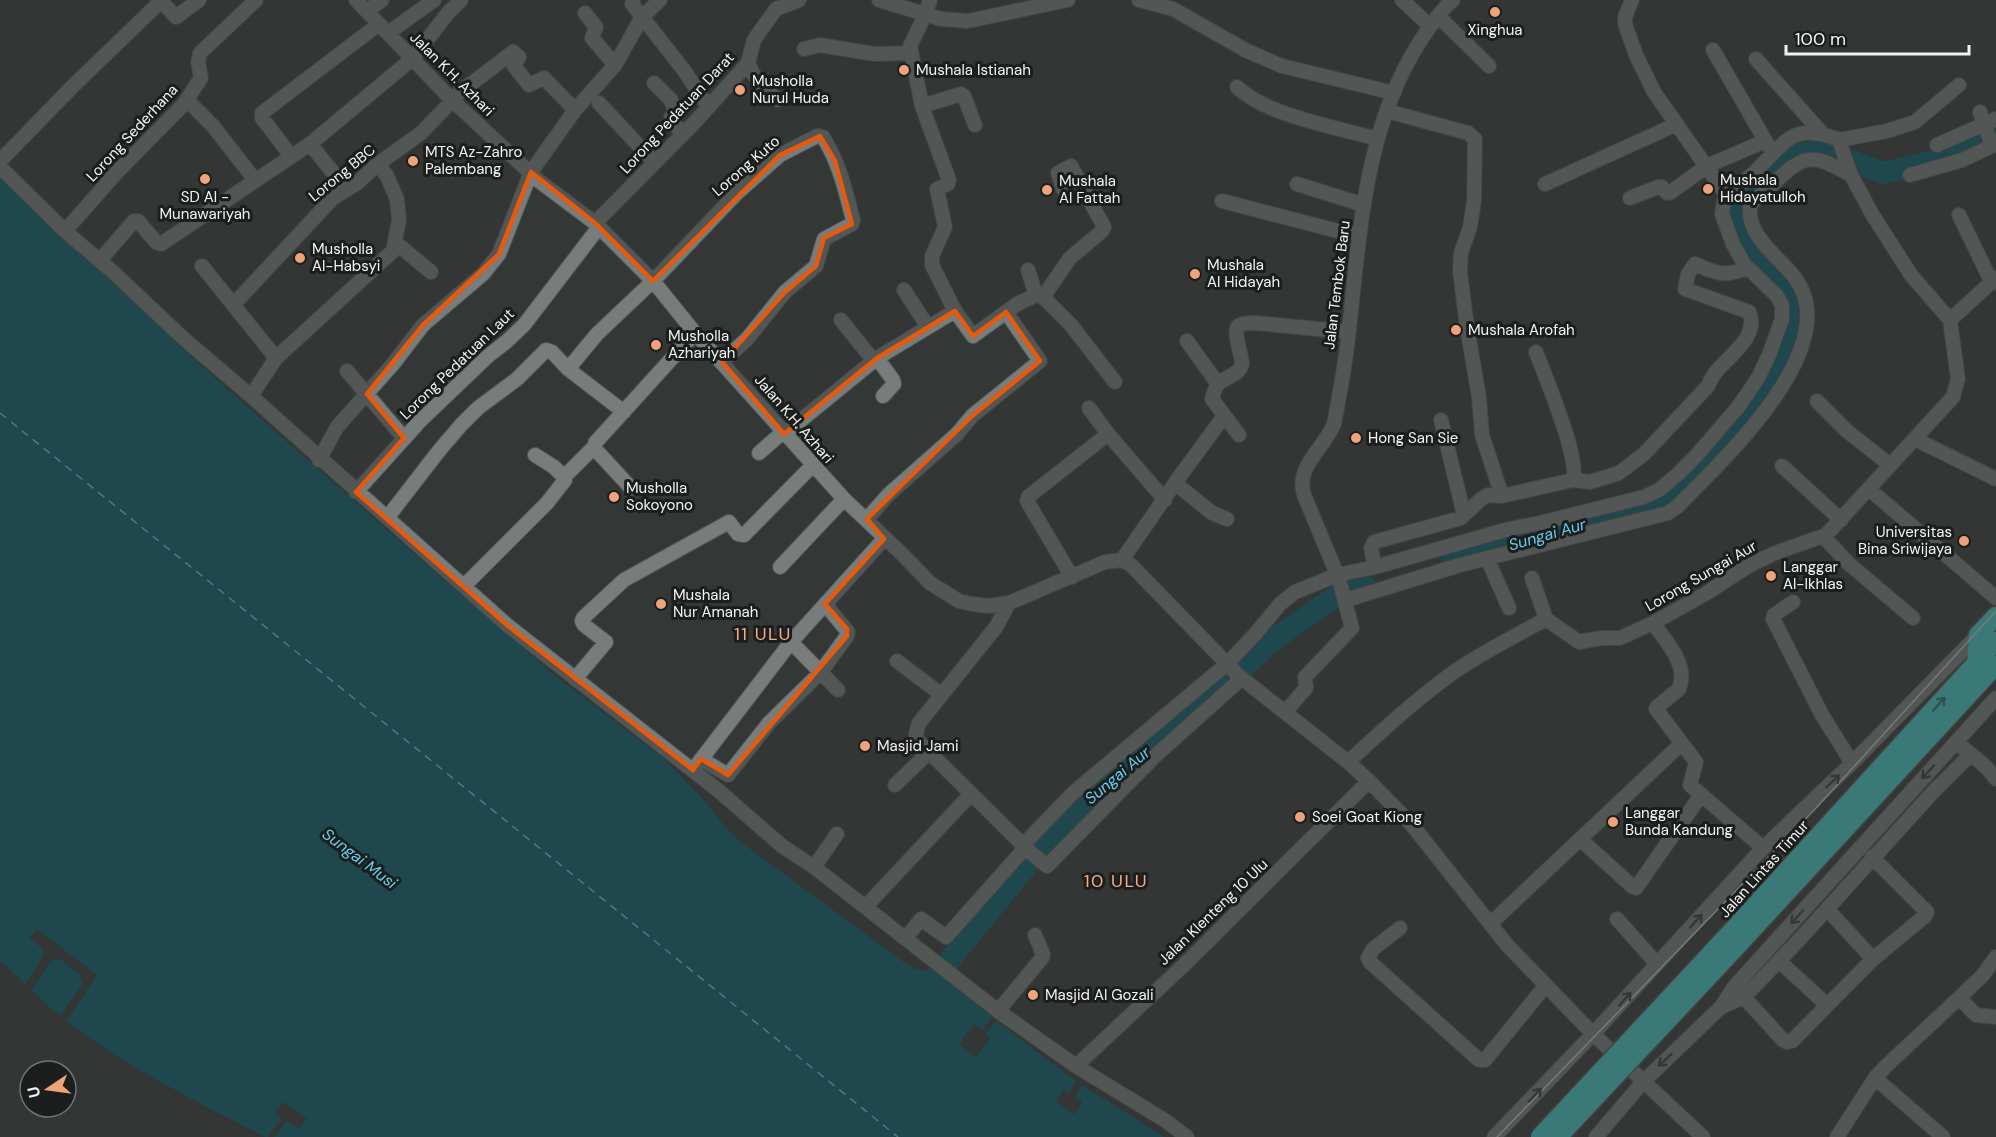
<svg xmlns="http://www.w3.org/2000/svg" width="1996" height="1137" viewBox="0 0 1996 1137" font-family="'DM Sans',sans-serif">
<rect width="100%" height="100%" fill="#333735"/>
<path fill="#055b6e" d="M 0,178 L 136,304 L 179,346 L 414,554 L 554,675 L 663,758 L 704,800 L 726,828 L 742,843 L 902,961 L 913,968 L 938,974 L 948,979 L 996,1021 L 1076,1081 L 1164,1137 L 265,1137 C 196,1101 122,1065 60,1016 C 39,999 20,978 0,960 Z"/>
<path fill="#333735" d="M 37,929 L 97,975 L 67,1020 L 60,1016 L 83,984 L 80,975 L 60,959 L 51,961 L 30,992 L 24,987 L 44,955 L 42,948 L 29,938 Z
M 992,1018 L 996,1021 L 985,1034 L 990,1039 L 975,1058 L 959,1044 L 974,1024 L 982,1030 Z
M 1076,1081 L 1082,1085 L 1075,1097 L 1082,1102 L 1074,1114 L 1056,1102 L 1063,1090 L 1069,1093 Z
M 283,1102 L 307,1119 L 299,1129 L 287,1121 L 274,1137 L 268,1137 L 282,1118 L 275,1112 Z"/>
<g fill="none" stroke-linecap="round" stroke-linejoin="round">
<path stroke="#055b6e" stroke-width="22" d="M 1452,561 L 1570,526 L 1641,511 L 1668,502 L 1690,483 L 1747,417 L 1775,381 L 1796,321 L 1791,300 L 1771,272 L 1754,256 L 1738,229 L 1740,208 L 1783,163 L 1800,154 L 1817,151 L 1838,156 L 1883,173 L 1943,159 L 1996,133
M 938,974 L 1056,830 L 1106,780 L 1201,709 L 1270,642 L 1336,596 L 1366,587"/>
<path stroke="#63cfed" stroke-width="1.5" stroke-dasharray="8 6" stroke-linecap="butt" d="M 0,413 L 898,1137"/>
<defs>
<path id="minor" d="M 356,0 L 451,99 L 539,181 L 595,223 L 653,281 L 695,333 L 844,499 L 902,554 L 930,583 L 959,601 L 972,604 L 988,606 L 1009,603 L 1105,562 L 1122,560 L 1131,565 L 1239,676 L 1348,762 L 1369,781 L 1412,825 L 1507,945 L 1593,1034 L 1703,1137
M 633,0 L 632,4 L 683,69 L 708,106
M 879,0 L 941,19 L 968,21 L 1068,0
M 1139,0 L 1173,9 L 1247,51 L 1282,66 L 1394,93
M 1402,0 L 1430,26
M 1632,0 L 1625,17 L 1625,24 L 1636,55 L 1654,92 L 1727,196
M 367,11 L 382,0
M 585,13 L 596,27 L 592,38 L 615,65
M 1438,16 L 1489,66
M 388,33 L 434,0
M 804,49 L 820,45 L 875,54 L 911,53
M 1713,50 L 1769,147
M 1756,59 L 1821,132
M 748,63 C 754,79 764,89 778,100
M 654,83 L 671,100 L 675,111 L 671,118 L 682,135
M 1237,87 C 1265,115 1339,128 1378,139
M 187,100 L 213,126 L 255,180
M 599,103 L 654,162
M 922,106 L 910,46 L 925,15 L 930,0
M 575,110 L 615,65 L 642,17 L 660,0
M 1387,111 L 1468,133 L 1475,139 L 1474,201 L 1470,227 L 1461,253 L 1460,271 L 1467,327 L 1479,397 L 1482,435 L 1502,496
M 1980,112 L 1992,146
M 975,125 L 964,96 L 961,94 L 922,106 L 949,180 L 948,184 L 937,189 L 945,227 L 932,256 L 932,265 L 955,311 L 973,336 L 1017,304 L 1036,295 L 1028,270
M 1839,140 L 1887,131 L 1915,122 L 1959,85
M 310,144 L 347,190
M 1937,145 L 1996,119
M 291,156 L 262,118 L 262,113 L 379,24
M 0,161 L 73,86 L 158,4 L 163,3 L 176,17 L 199,0
M 0,167 L 65,231 L 113,272 L 184,339 L 251,396
M 1910,175 L 1962,160 L 1996,144
M 1297,184 L 1364,205
M 1545,184 L 1677,124
M 1063,189 L 1058,173 L 1071,166 L 1104,227 L 1102,231 L 1070,258 L 1043,297 L 1071,325 L 1115,382
M 1630,198 L 1658,187 L 1662,187 L 1667,193 L 1671,192 L 1707,166 L 1765,141
M 1222,201 L 1338,231 L 1359,234
M 1959,215 L 1992,283
M 595,223 L 696,121 L 748,63 L 754,40 L 776,9 L 799,0
M 65,231 L 117,172 L 184,104 L 201,78 L 198,62 L 200,53 L 256,0
M 396,243 L 431,272
M 100,260 L 134,221 L 138,221 L 156,242 L 161,244 L 310,144 L 412,59 L 448,13 L 461,0
M 202,266 L 276,358 L 393,251 L 399,220 L 397,199 L 387,176 L 378,164
M 904,290 L 928,327
M 234,304 L 333,198 L 356,184 L 378,164 L 421,133 L 453,100
M 841,320 L 873,360
M 1950,320 L 1996,278
M 1187,341 L 1218,384
M 276,358 L 251,396 L 507,625 L 719,791 L 782,846 L 814,867 L 998,1011 L 1076,1066
M 877,358 L 893,380 L 894,384 L 883,396
M 568,369 L 624,412
M 347,371 L 404,438
M 1817,401 L 1847,431 L 1890,465
M 784,434 L 877,358 L 955,311
M 1108,434 L 1165,500
M 1239,435 L 1212,399 C 1213,395 1215,389 1217,385 C 1224,377 1239,376 1242,364 C 1243,355 1229,327 1242,324 C 1246,323 1252,323 1256,323 L 1349,332
M 1915,439 L 1996,479
M 759,453 L 783,432
M 319,460 L 337,427 L 393,364 L 423,325 L 483,274 L 499,254 L 531,172 L 575,110 L 544,78 L 529,85 L 514,66 L 519,57 L 513,52 L 451,99
M 1782,466 L 1841,520
M 564,477 L 594,447
M 1573,480 L 1590,482 L 1619,473 L 1644,454 L 1708,386 C 1710,382 1712,377 1715,373 C 1727,357 1760,337 1749,312 L 1685,289 L 1688,274 L 1695,264 C 1718,274 1724,277 1748,268
M 1175,483 L 1212,513 L 1227,519
M 631,488 L 595,449 L 595,443 L 695,333
M 1869,489 L 1996,598
M 356,492 L 420,421 L 488,356 L 506,342 L 524,325 L 599,227
M 1464,515 L 1481,499 L 1488,495 L 1502,496 L 1573,480 C 1580,458 1545,376 1536,352
M 387,518 L 438,452 L 461,425 L 478,408 L 517,379 L 546,350 L 552,352 L 568,369 L 597,334 L 653,281 L 737,193 L 780,155 L 817,136 L 823,137 C 839,162 846,192 853,220 L 852,224 L 824,239 L 816,266 L 785,292 L 747,339 L 722,362
M 867,519 L 888,495 L 957,434 L 972,416 L 1040,361 L 1006,312
M 1823,536 L 1848,563 L 1913,618
M 1487,558 L 1509,608
M 1122,560 L 1175,483 L 1224,416
M 780,567 L 844,499
M 1375,567 L 1371,548 L 1374,542 L 1461,518 L 1464,515 L 1441,420
M 1072,577 L 1027,501 L 1028,497 L 1108,434 L 1089,408
M 1532,578 L 1546,619
M 464,586 L 547,503 L 565,480 L 565,478 L 554,467 L 535,455
M 1346,600 L 1460,565 L 1668,513 L 1678,506 C 1722,460 1851,344 1792,274 C 1776,255 1747,235 1750,207 C 1755,197 1766,191 1773,184 C 1806,152 1813,154 1851,175
M 1793,602 L 1774,615 L 1773,619 L 1822,715 L 1852,763
M 1009,603 L 996,627 L 919,723 L 916,733 L 917,740 L 1029,851 L 1047,866 L 1155,756 L 1242,678
M 1653,623 C 1666,642 1689,664 1679,689 L 1657,707 L 1656,709 L 1696,762 L 1690,785 L 1763,848
M 791,642 L 838,690
M 897,661 L 942,695
M 575,679 L 606,642 L 584,625 L 582,621 L 583,618 L 624,580 L 727,523 L 729,522 L 738,534 L 744,535 L 813,465
M 1286,711 L 1306,688 L 1305,677 L 1352,628 L 1339,579 L 1304,495 C 1295,467 1323,450 1334,424 C 1340,393 1346,361 1349,329 C 1360,232 1365,128 1419,43 C 1429,28 1439,12 1453,0
M 1956,742 L 1986,767 L 1996,779
M 701,759 L 728,775 L 769,723 L 820,673 L 847,636 L 848,632 L 825,604
M 693,770 L 791,642 L 884,539
M 895,785 L 929,752
M 1580,839 L 1633,887 L 1636,888 L 1701,795
M 1023,845 L 1073,793 L 1228,663 L 1257,632 L 1280,604 L 1295,592 L 1337,575 L 1375,567 L 1509,529 L 1540,523 L 1644,497 L 1659,490 L 1678,474 L 1696,456 L 1739,406 L 1758,378 L 1769,355 L 1782,319 L 1782,305 L 1777,296 L 1744,264 L 1733,244 L 1722,214 L 1724,201 C 1733,188 1748,179 1759,168 C 1787,139 1796,122 1839,140 L 1851,175 L 1872,214 L 1911,275 L 1950,320 L 1958,379 L 1953,397 L 1826,535 L 1775,553 L 1750,565 L 1705,594 L 1653,623 L 1620,638 L 1602,638 L 1579,642 L 1546,619 C 1515,636 1483,652 1454,672 C 1416,699 1382,731 1348,762
M 1872,857 L 1927,912 L 1925,916 L 1873,959
M 814,867 L 837,834
M 869,903 L 971,794
M 1617,919 L 1657,964
M 1490,924 L 1681,744
M 1400,928 L 1373,949 L 1368,958 L 1370,962 L 1479,1060 L 1485,1060 L 1546,985
M 909,934 L 921,919 L 946,937 L 1026,847
M 1996,957 L 1983,975 L 1959,998 L 1976,1015 L 1996,1017
M 1779,961 L 1827,1005
M 1739,992 L 1783,1040 L 1787,1042 L 1792,1041 L 1873,959 L 1827,909
M 1721,1007 L 1744,997 L 1798,941 L 1933,792 L 1971,754
M 998,1011 L 1042,958 L 1043,954 L 1035,935
M 1875,1078 L 1943,1137
M 1187,1137 L 1166,1121 L 1076,1066 L 1185,964 L 1369,781
M 1494,1137 L 1593,1034 L 1763,848 L 1852,763 L 1978,635
M 1596,1137 L 1643,1082 L 1721,1007 L 1734,987 L 1996,698
M 1837,1137 L 1875,1078 L 1886,1066 L 1959,998"/>
<path id="highway" d="M 1976,663 L 1978,635 L 1996,616
M 1730,933 L 1996,641
M 1740,943 L 1996,665"/>
</defs>
<use href="#minor" stroke="#535655" stroke-width="16"/>
<use href="#highway" stroke="#535655" stroke-width="21"/>
<use href="#minor" stroke="#787c7a" stroke-width="14"/>
<use href="#highway" stroke="#44cbc9" stroke-width="18"/>
<path stroke="#c8cbca" stroke-width="1.5" d="M 1497,1137 L 1818,806 L 1996,611"/>
<defs>
<path id="highway-bridge" d="M 1540,1137 L 1730,933
M 1558,1137 L 1740,943"/>
</defs>
<use href="#highway-bridge" stroke="#535655" stroke-width="21" stroke-linecap="butt"/>
<use href="#highway-bridge" stroke="#44cbc9" stroke-width="18"/>
</g>
<defs><path id="oneway-shaft" d="M-6 0H5M1.5-3L5.5 0L1.5 3" fill="none" stroke-width="1.6" stroke-linecap="round" stroke-linejoin="round" transform="scale(1.5)"/></defs>
<use stroke="#307473" href="#oneway-shaft" transform="translate(1939 704) rotate(-48)"/>
<g stroke="#383a39">
<use href="#oneway-shaft" transform="translate(1928 772) rotate(133)"/>
<use href="#oneway-shaft" transform="translate(1833 781) rotate(-43)"/>
<use href="#oneway-shaft" transform="translate(1797 917) rotate(132)"/>
<use href="#oneway-shaft" transform="translate(1696 921) rotate(-48)"/>
<use href="#oneway-shaft" transform="translate(1625 999) rotate(-48)"/>
<use href="#oneway-shaft" transform="translate(1665 1060) rotate(137)"/>
<use href="#oneway-shaft" transform="translate(1535 1095) rotate(-46)"/>
</g>
<path d="M0 0H1996V1137H0ZM 820,136 L 835,161 L 852,224 L 824,238 L 816,266 L 785,292 L 722,362 L 784,434 L 877,358 L 955,311 L 973,336 L 1006,312 L 1040,361 L 972,416 L 867,519 L 884,539 L 825,604 L 847,629 L 847,636 L 728,775 L 701,759 L 693,770 L 507,625 L 356,492 L 404,438 L 367,394 L 423,325 L 499,254 L 531,172 L 595,223 L 653,281 L 780,155 Z" fill="#333735" fill-opacity=".55" fill-rule="evenodd"/>
<path fill="none" stroke="#e8590c" stroke-width="4.5" stroke-linejoin="round" d="M 820,136 L 835,161 L 852,224 L 824,238 L 816,266 L 785,292 L 722,362 L 784,434 L 877,358 L 955,311 L 973,336 L 1006,312 L 1040,361 L 972,416 L 867,519 L 884,539 L 825,604 L 847,629 L 847,636 L 728,775 L 701,759 L 693,770 L 507,625 L 356,492 L 404,438 L 367,394 L 423,325 L 499,254 L 531,172 L 595,223 L 653,281 L 780,155 Z"/>
<g fill="#f0a27a" stroke="#1c1e1d" stroke-width="2">
<circle cx="1495" cy="12" r="6"/>
<circle cx="904" cy="70" r="6"/>
<circle cx="740" cy="90" r="6"/>
<circle cx="413" cy="161" r="6"/>
<circle cx="205" cy="179" r="6"/>
<circle cx="1708" cy="189" r="6"/>
<circle cx="1047" cy="190" r="6"/>
<circle cx="300" cy="258" r="6"/>
<circle cx="1195" cy="274" r="6"/>
<circle cx="1456" cy="330" r="6"/>
<circle cx="656" cy="345" r="6"/>
<circle cx="1356" cy="438" r="6"/>
<circle cx="614" cy="497" r="6"/>
<circle cx="1964" cy="541" r="6"/>
<circle cx="1771" cy="576" r="6"/>
<circle cx="661" cy="604" r="6"/>
<circle cx="865" cy="746" r="6"/>
<circle cx="1300" cy="817" r="6"/>
<circle cx="1613" cy="822" r="6"/>
<circle cx="1033" cy="995" r="6"/>
</g>
<g text-anchor="middle" stroke-width="6" stroke-linejoin="round" paint-order="stroke">
<g font-size="15" fill="#f2f4f3" stroke="#1c1e1d" text-anchor="start">
<text x="1495" y="35" text-anchor="middle">Xinghua</text>
<text x="916" y="75">Mushala Istianah</text>
<text x="752" y="86">Musholla<tspan x="752" dy="17">Nurul Huda</tspan></text>
<text x="425" y="157">MTS Az-Zahro<tspan x="425" dy="17">Palembang</tspan></text>
<text x="1720" y="185">Mushala<tspan x="1720" dy="17">Hidayatulloh</tspan></text>
<text x="1059" y="186">Mushala<tspan x="1059" dy="17">Al Fattah</tspan></text>
<text x="205" y="202" text-anchor="middle">SD Al -<tspan x="205" dy="17">Munawariyah</tspan></text>
<text x="312" y="254">Musholla<tspan x="312" dy="17">Al-Habsyi</tspan></text>
<text x="1207" y="270">Mushala<tspan x="1207" dy="17">Al Hidayah</tspan></text>
<text x="1468" y="335">Mushala Arofah</text>
<text x="668" y="341">Musholla<tspan x="668" dy="17">Azhariyah</tspan></text>
<text x="1368" y="443">Hong San Sie</text>
<text x="626" y="493">Musholla<tspan x="626" dy="17">Sokoyono</tspan></text>
<text x="1952" y="537" text-anchor="end">Universitas<tspan x="1952" dy="17">Bina Sriwijaya</tspan></text>
<text x="1783" y="572">Langgar<tspan x="1783" dy="17">Al-Ikhlas</tspan></text>
<text x="673" y="600">Mushala<tspan x="673" dy="17">Nur Amanah</tspan></text>
<text x="877" y="751">Masjid Jami</text>
<text x="1625" y="818">Langgar<tspan x="1625" dy="17">Bunda Kandung</tspan></text>
<text x="1312" y="822">Soei Goat Kiong</text>
<text x="1045" y="1000">Masjid Al Gozali</text>
</g>
<g font-size="15" fill="#f2f4f3" stroke="#1c1e1d">
<text transform="translate(452 74) rotate(45)" y="5">Jalan K.H. Azhari</text>
<text transform="translate(677 113) rotate(-47)" y="5">Lorong Pedatuan Darat</text>
<text transform="translate(132 133) rotate(-47)" y="5">Lorong Sederhana</text>
<text transform="translate(746 166) rotate(-41)" y="5">Lorong Kuto</text>
<text transform="translate(342 173) rotate(-39)" y="5">Lorong BBC</text>
<text transform="translate(1337 285) rotate(-83)" y="5">Jalan Tembok Baru</text>
<text transform="translate(457 364) rotate(-44)" y="5">Lorong Pedatuan Laut</text>
<text transform="translate(794 419) rotate(49)" y="5">Jalan K.H. Azhari</text>
<text transform="translate(1701 576) rotate(-30)" y="5">Lorong Sungai Aur</text>
<text transform="translate(1764 869) rotate(-48)" y="5">Jalan Lintas Timur</text>
<text transform="translate(1213 912) rotate(-44)" y="5">Jalan Klenteng 10 Ulu</text>
</g>
<g font-size="16" font-style="italic" fill="#63cfed" stroke="#1c1e1d">
<text transform="translate(1547 534) rotate(-16)" y="6">Sungai Aur</text>
<text transform="translate(1117 775) rotate(-40)" y="6">Sungai Aur</text>
<text transform="translate(360 858) rotate(37)" y="6">Sungai Musi</text>
</g>
<g font-size="18" letter-spacing="1.5" fill="#f5ac86" stroke="#1c1e1d">
<text x="763" y="640">11 ULU</text>
<text x="1116" y="887">10 ULU</text>
</g>
</g>
<g transform="translate(48 1089) rotate(257)"><circle r="28" fill="#1c1e1d" stroke="#727473" stroke-width="1.5"/>
<path d="M0-4.5L10 22L0 15L-10 22Z" fill="#f0a27a"/>
<text y="-9" font-size="16" font-weight="bold" text-anchor="middle" fill="#f2f4f3">U</text>
</g>
<path d="M1786 45v9h183v-9" fill="none" stroke="#f2f4f3" stroke-width="3"/>
<text x="1795" y="45" font-size="18" fill="#f2f4f3" stroke="#1c1e1d" stroke-width="4.5" paint-order="stroke">100 m</text>
</svg>
